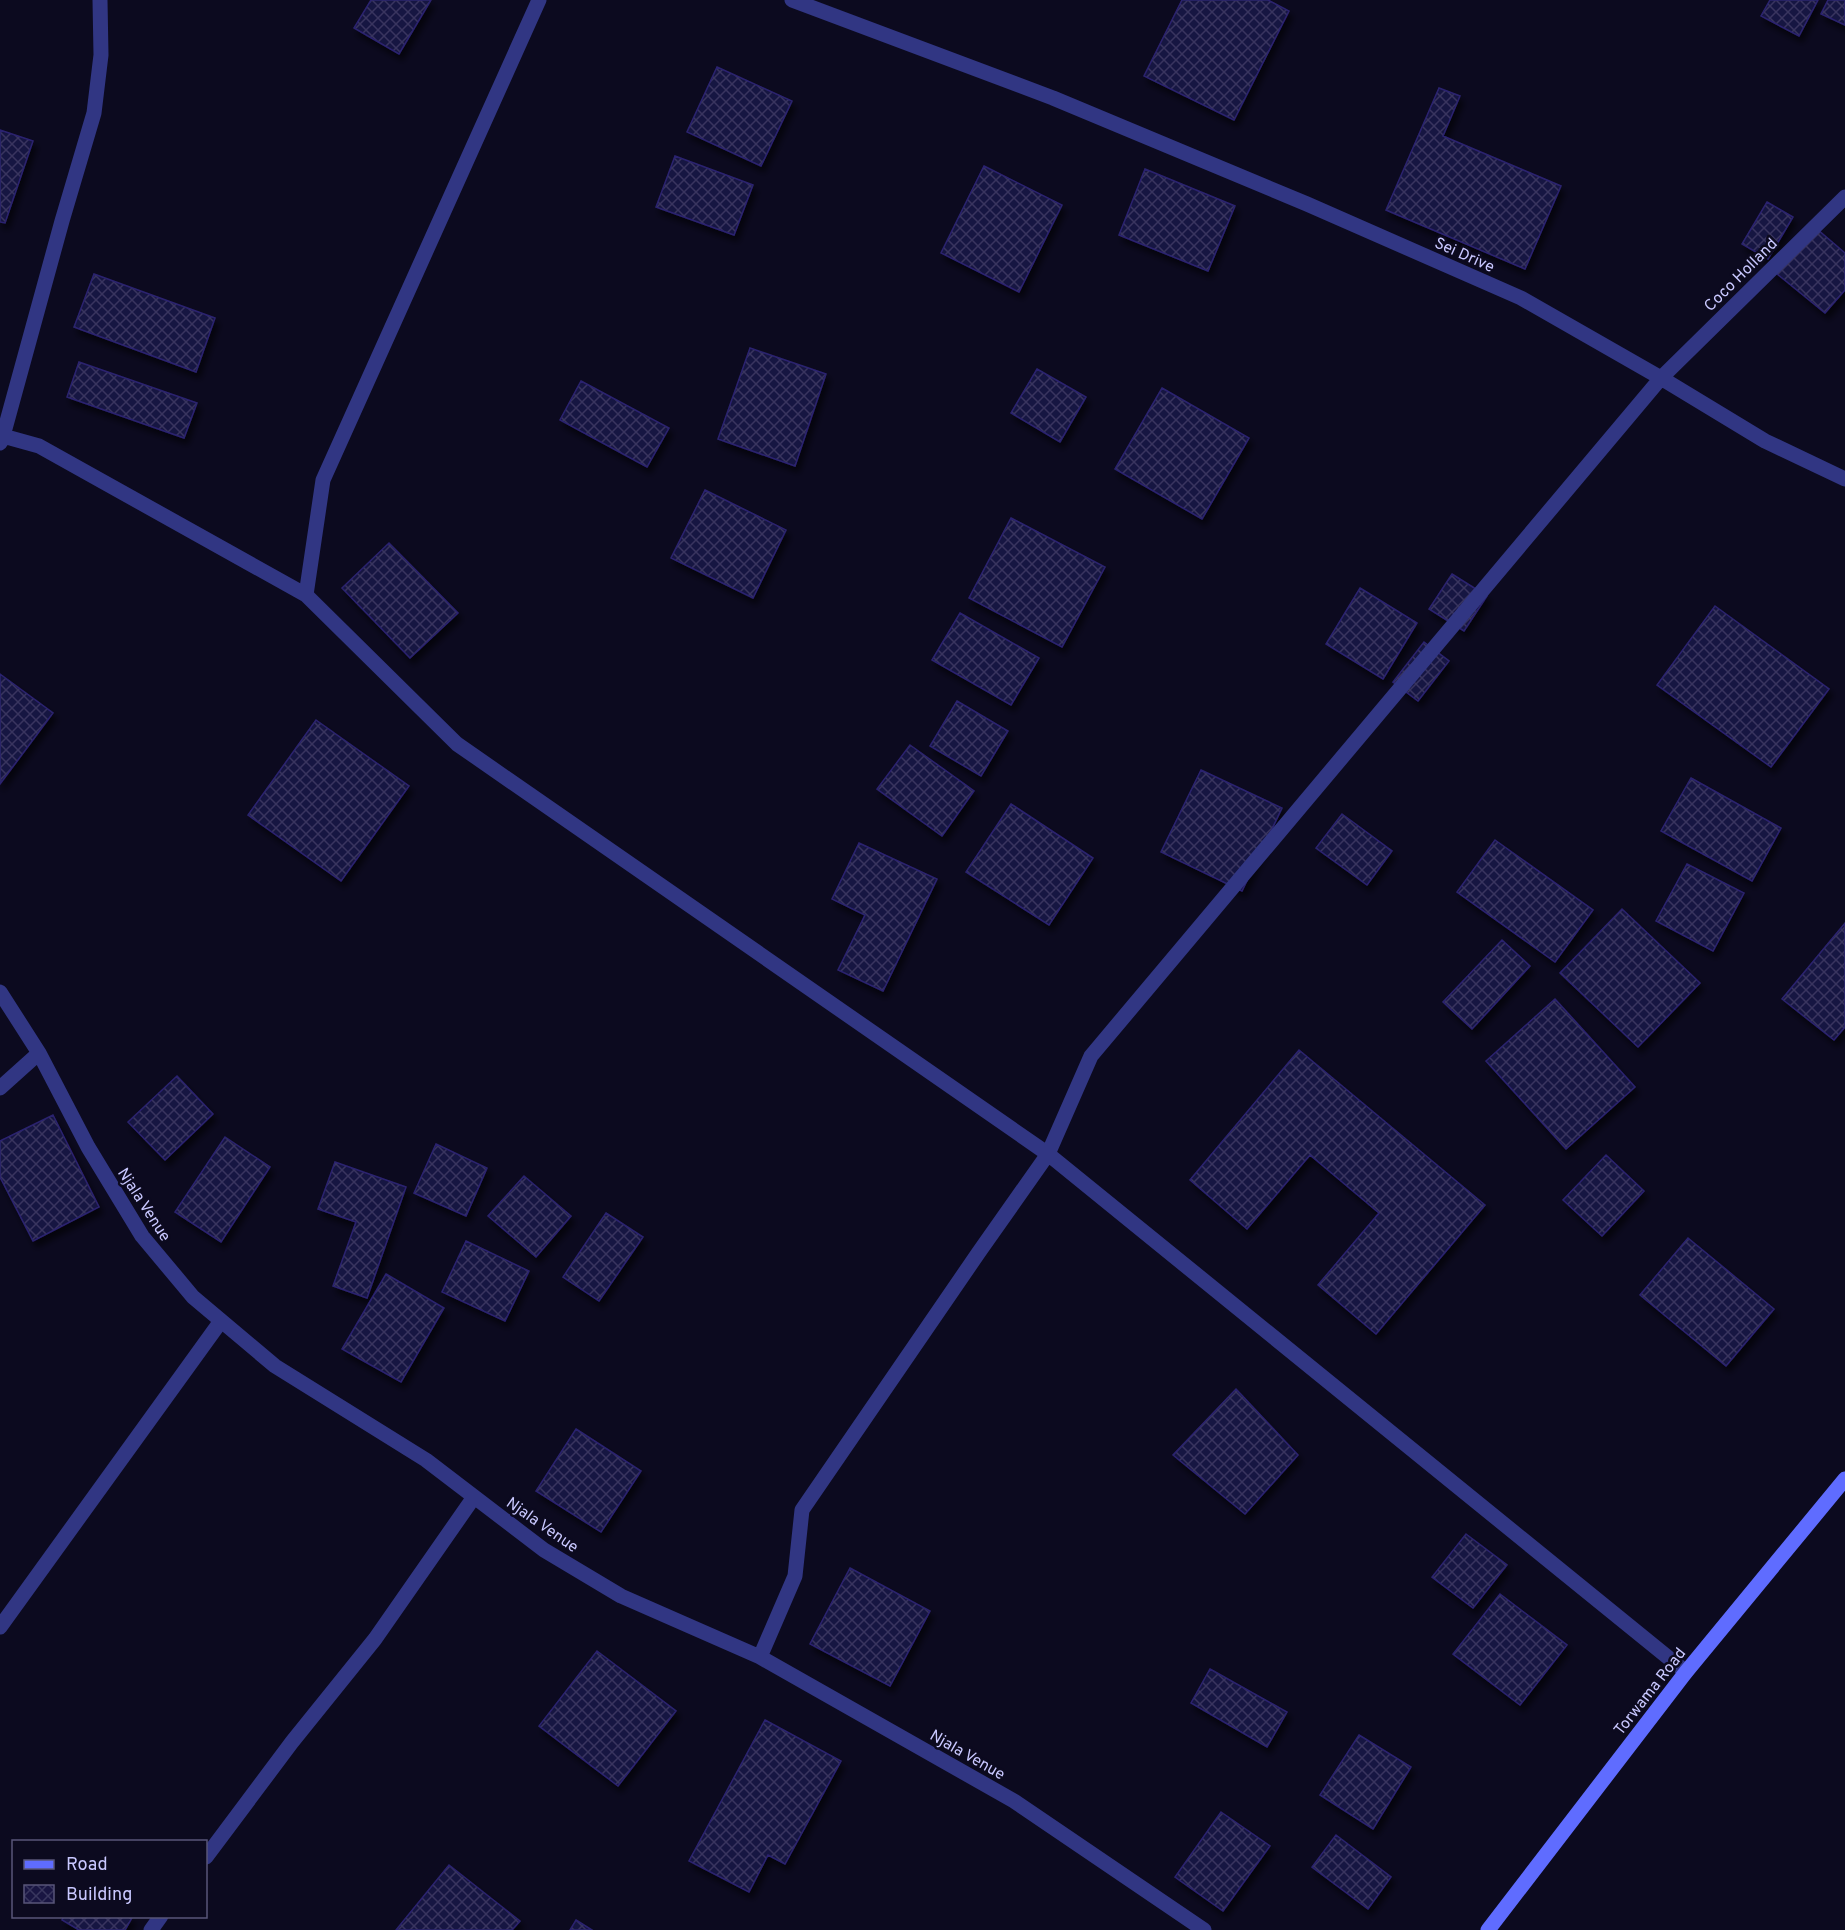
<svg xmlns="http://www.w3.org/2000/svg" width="1845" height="1930" viewBox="0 0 1845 1930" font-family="Overpass,sans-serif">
<defs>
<pattern id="building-cross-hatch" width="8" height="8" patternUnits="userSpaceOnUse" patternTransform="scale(1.5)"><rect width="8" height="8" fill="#191542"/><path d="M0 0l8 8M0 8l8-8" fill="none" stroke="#39365e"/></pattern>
<filter id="shadow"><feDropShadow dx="3.5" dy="6" stdDeviation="3" flood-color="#0009"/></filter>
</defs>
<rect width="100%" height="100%" fill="#0c0a1f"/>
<path fill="url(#building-cross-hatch)" stroke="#2c2470" stroke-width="1.5" filter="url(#shadow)" d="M 371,0 L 431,0 L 399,54 L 354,28 Z
M 1182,0 L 1268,0 L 1289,11 L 1234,120 L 1144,76 Z
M 1770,0 L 1818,0 L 1799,36 L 1761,16 Z
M 1828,0 L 1845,0 L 1845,25 L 1821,14 Z
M 717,67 L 792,101 L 761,166 L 687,132 Z
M 1439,88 L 1460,96 L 1443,136 L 1561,186 L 1525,269 L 1386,210 Z
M 0,130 L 33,141 L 5,223 L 0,222 Z
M 675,156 L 753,185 L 734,235 L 656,207 Z
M 984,166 L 1062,205 L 1019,292 L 941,253 Z
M 1145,169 L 1235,206 L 1208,271 L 1119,235 Z
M 1767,202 L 1793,217 L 1768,259 L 1742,244 Z
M 1810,223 L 1845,253 L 1845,290 L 1825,313 L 1771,269 Z
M 94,274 L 215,318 L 196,372 L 74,327 Z
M 750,348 L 826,374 L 795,466 L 718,439 Z
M 79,362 L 197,403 L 184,438 L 67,397 Z
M 1037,369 L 1086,397 L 1060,442 L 1011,413 Z
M 581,381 L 669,428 L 647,467 L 560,420 Z
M 1162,388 L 1249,438 L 1202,519 L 1115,469 Z
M 705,490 L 786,530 L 753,598 L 671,558 Z
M 1011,518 L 1105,567 L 1062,647 L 969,598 Z
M 389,543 L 458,613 L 410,658 L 342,588 Z
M 1452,574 L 1487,596 L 1464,631 L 1429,609 Z
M 1360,588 L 1417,623 L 1383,679 L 1326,644 Z
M 1715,606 L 1829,689 L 1771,767 L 1657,685 Z
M 960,613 L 1039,658 L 1011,705 L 932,660 Z
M 1424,642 L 1449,661 L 1418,701 L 1393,682 Z
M 0,674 L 53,713 L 0,784 Z
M 957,701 L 1008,731 L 981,776 L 930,746 Z
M 316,720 L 409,786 L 341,881 L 248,815 Z
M 910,745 L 974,791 L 942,836 L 877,789 Z
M 1201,770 L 1282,808 L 1242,891 L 1161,852 Z
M 1691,778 L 1781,828 L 1752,881 L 1661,831 Z
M 1011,804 L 1093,858 L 1049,925 L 966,872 Z
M 1342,814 L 1392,851 L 1367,885 L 1316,848 Z
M 1495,840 L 1593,910 L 1555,962 L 1457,892 Z
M 859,843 L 937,879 L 883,991 L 838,970 L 865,915 L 832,899 Z
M 1687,864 L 1744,893 L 1713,951 L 1656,921 Z
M 1622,909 L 1700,983 L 1638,1047 L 1560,973 Z
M 1845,923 L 1845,1027 L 1834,1040 L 1782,999 Z
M 1502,940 L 1530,966 L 1472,1029 L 1443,1002 Z
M 1555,999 L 1635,1087 L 1566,1149 L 1486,1061 Z
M 1299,1050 L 1485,1205 L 1376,1334 L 1318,1285 L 1379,1213 L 1310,1155 L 1247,1229 L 1190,1180 Z
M 177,1076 L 213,1114 L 165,1160 L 128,1122 Z
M 53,1115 L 99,1207 L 33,1241 L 0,1177 L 0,1141 Z
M 225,1137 L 270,1167 L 221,1242 L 175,1212 Z
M 436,1144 L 487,1168 L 466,1216 L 414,1193 Z
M 1606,1155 L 1644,1191 L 1602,1236 L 1563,1200 Z
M 335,1162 L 406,1187 L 367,1298 L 333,1286 L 356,1222 L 318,1209 Z
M 524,1176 L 571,1216 L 536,1257 L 488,1216 Z
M 606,1213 L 643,1237 L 599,1301 L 563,1277 Z
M 1688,1238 L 1774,1309 L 1726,1366 L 1640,1295 Z
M 466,1241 L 529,1271 L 505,1321 L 442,1292 Z
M 386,1274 L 444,1308 L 401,1382 L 342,1349 Z
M 1236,1389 L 1298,1455 L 1245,1514 L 1173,1455 Z
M 576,1429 L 641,1471 L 601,1532 L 536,1491 Z
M 1466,1534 L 1507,1565 L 1473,1608 L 1432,1577 Z
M 850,1568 L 930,1611 L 890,1686 L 810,1644 Z
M 1500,1594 L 1567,1645 L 1520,1705 L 1453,1654 Z
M 597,1651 L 676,1711 L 618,1786 L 539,1726 Z
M 1210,1669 L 1287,1712 L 1267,1747 L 1191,1703 Z
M 765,1720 L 841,1761 L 785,1864 L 768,1855 L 749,1892 L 689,1861 Z
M 1359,1735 L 1411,1767 L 1373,1829 L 1320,1795 Z
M 1221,1812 L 1270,1846 L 1223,1911 L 1175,1877 Z
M 1336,1835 L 1391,1877 L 1368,1909 L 1312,1867 Z
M 449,1865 L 520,1921 L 512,1930 L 396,1930 Z
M 64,1916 L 133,1916 L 125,1930 L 79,1930 L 62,1920 Z
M 576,1920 L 592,1930 L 570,1930 Z"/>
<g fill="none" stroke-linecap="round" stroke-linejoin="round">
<path stroke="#313683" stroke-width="15" d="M 539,0 L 323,480 L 306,595 L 457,744 L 1048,1154 L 1686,1672
M 792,0 L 1053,98 L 1307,204 L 1521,298 L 1661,378 L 1765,441 L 1845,479
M 3,436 L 62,221 L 94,113 L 101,55 L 100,0
M 0,443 L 3,436 L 39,446 L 306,595
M 0,992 L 39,1053 L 88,1147 L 142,1236 L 193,1297 L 275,1366 L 426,1460 L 544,1550 L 621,1596 L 760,1657 L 1014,1801 L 1204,1930
M 0,1088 L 39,1053
M 0,1627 L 221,1321
M 760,1657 L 795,1576 L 802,1510 L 979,1252 L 1048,1154 L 1091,1056 L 1661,378 L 1845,197
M 206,1857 L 292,1742 L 375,1639 L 474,1497
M 151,1930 L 161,1916"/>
<path stroke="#5f6cff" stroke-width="15" d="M 1488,1930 L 1686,1672 L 1845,1479"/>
</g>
<g text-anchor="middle" stroke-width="5" stroke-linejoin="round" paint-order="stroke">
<g font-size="16" fill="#c9c8ff" stroke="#0c0a1f">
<text transform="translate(1465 254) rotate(24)" y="6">Sei Drive</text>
<text transform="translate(1740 274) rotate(-45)" y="6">Coco Holland</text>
<text transform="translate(145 1204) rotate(57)" y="6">Njala Venue</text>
<text transform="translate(543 1524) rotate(35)" y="6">Njala Venue</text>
<text transform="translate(1649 1691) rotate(-52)" y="6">Torwama Road</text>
<text transform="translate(968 1754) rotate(30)" y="6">Njala Venue</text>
</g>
</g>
<rect x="12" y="1840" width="195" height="78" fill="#0c0a1f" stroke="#585679" stroke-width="1.5"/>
<rect x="24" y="1860" width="30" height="9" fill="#5f6cff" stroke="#585679" stroke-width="1.5"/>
<text x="66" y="1870" font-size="18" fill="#c9c8ff">Road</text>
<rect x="24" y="1885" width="30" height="18" fill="url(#building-cross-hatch)" stroke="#585679" stroke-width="1.5"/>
<text x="66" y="1900" font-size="18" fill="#c9c8ff">Building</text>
</svg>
